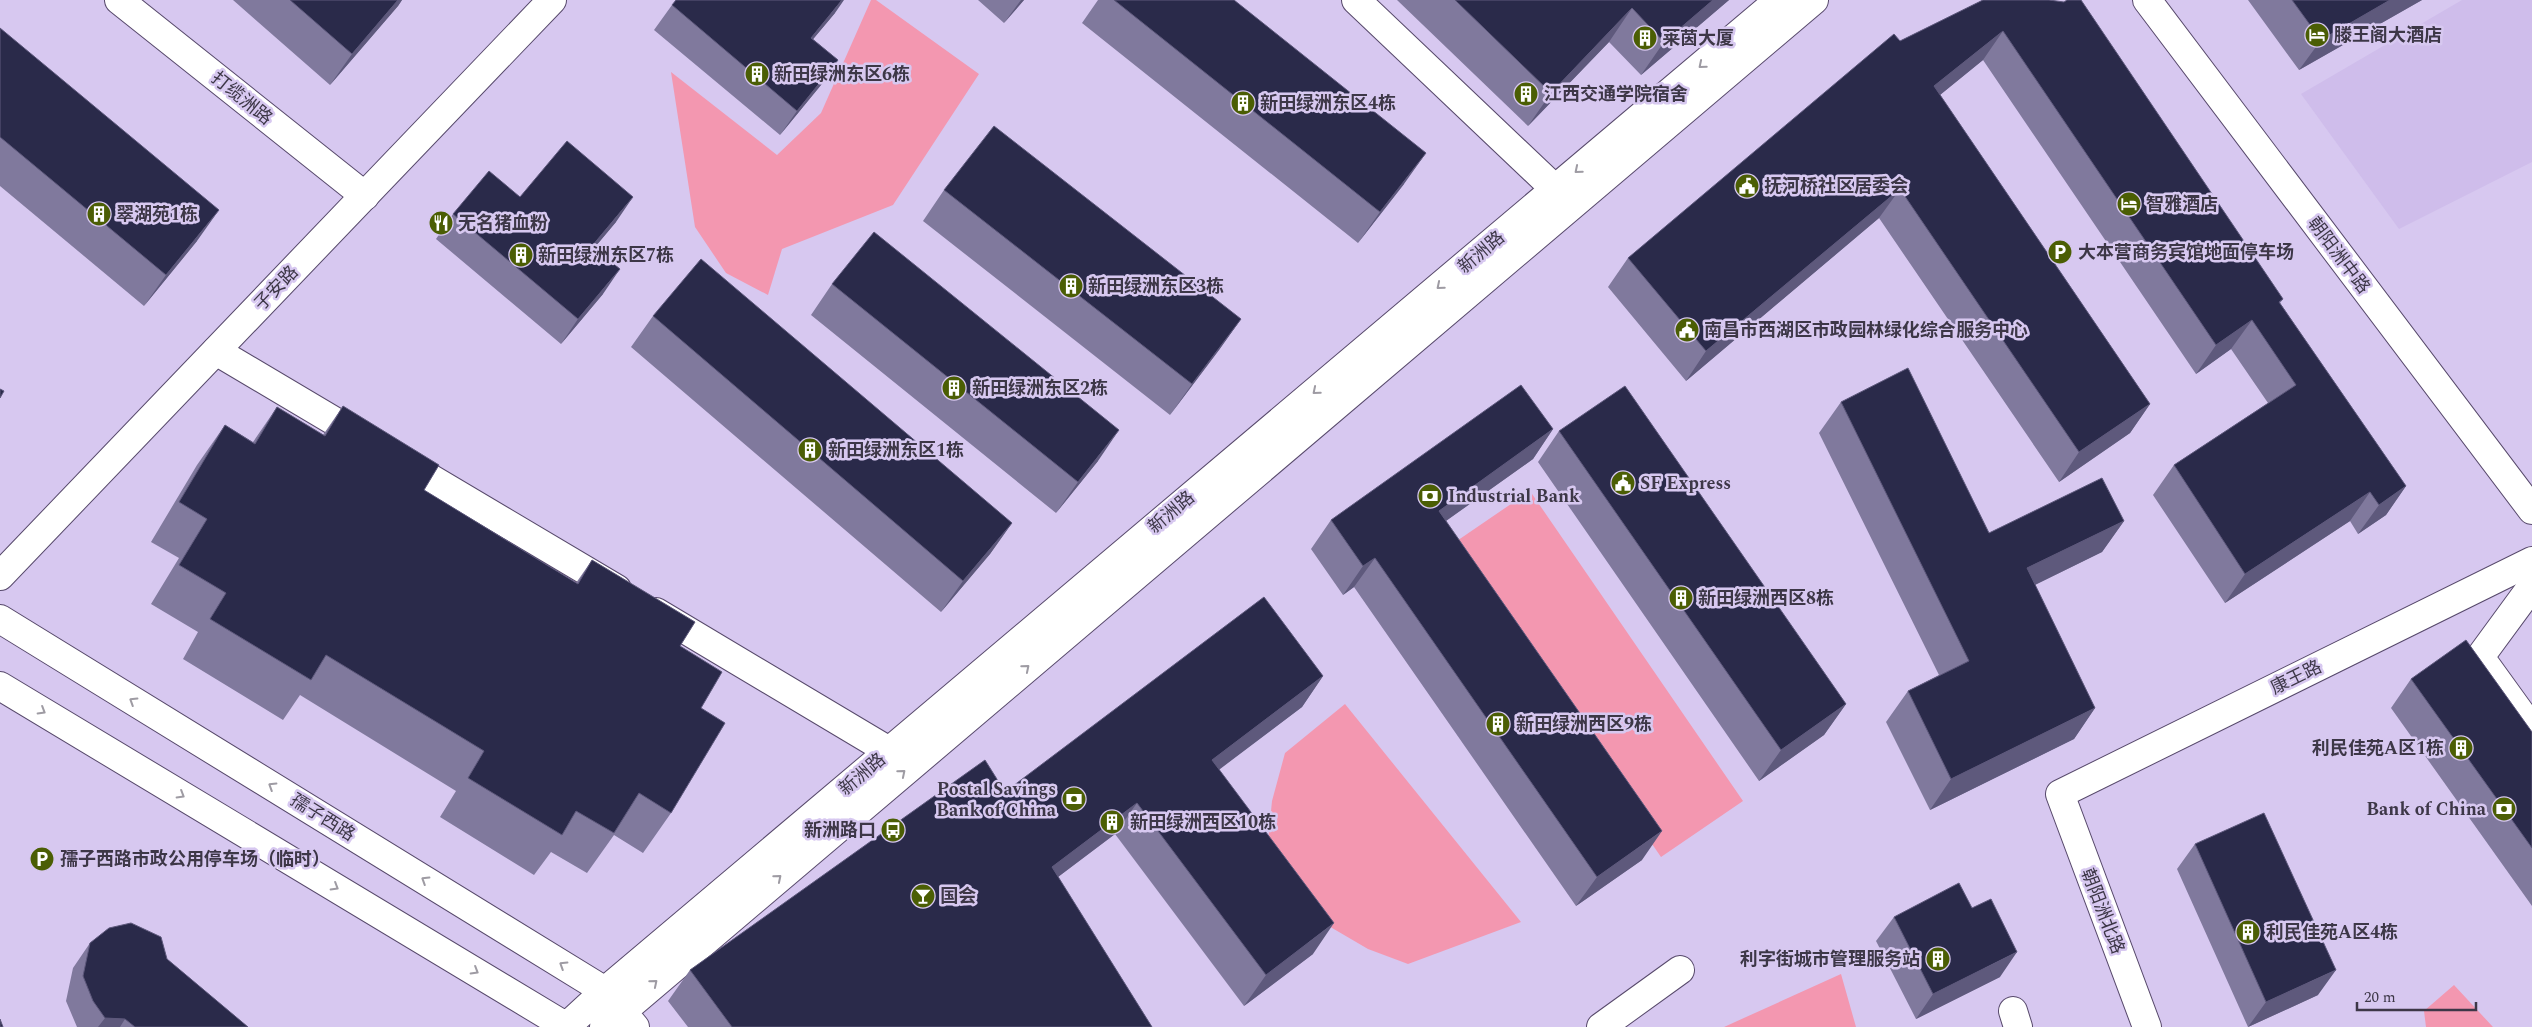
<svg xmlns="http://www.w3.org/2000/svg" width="2532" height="1027" viewBox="0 0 2532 1027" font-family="Spectral,'Noto Sans SC',serif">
<rect width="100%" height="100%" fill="#d7c8f0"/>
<path fill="#cfbdeb" d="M 2462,0 L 2532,0 L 2532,162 L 2399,229 L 2301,94 Z"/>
<path fill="#f397b0" d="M 871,0 L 876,0 L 979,74 L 893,205 L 782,249 L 768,295 L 726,273 L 695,227 L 671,72 L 777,155 L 821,113 Z
M 1530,491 L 1743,801 L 1661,857 L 1448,547 Z
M 1345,704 L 1521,922 L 1408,964 L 1368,949 L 1315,918 L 1267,852 L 1272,801 L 1285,753 Z
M 1841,974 L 1856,1027 L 1724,1027 Z
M 2454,985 L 2493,1027 L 2426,1027 L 2424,1011 Z"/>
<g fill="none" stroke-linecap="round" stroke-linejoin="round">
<defs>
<path id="minor" d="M 119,0 L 365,196
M 1356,0 L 1555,189
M 216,351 L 617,589
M 2532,586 L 2480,657 L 2532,729
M 656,612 L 889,751
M 2013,1011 L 2018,1027"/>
<path id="tertiary" d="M 0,576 L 552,0
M 1601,1027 L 1680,970
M 2147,1027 L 2060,794 L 2532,561"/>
<path id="secondary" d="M 2147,0 L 2532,510
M 0,619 L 605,991 L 635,1027
M 0,686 L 567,1027
M 566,1027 L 605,991 L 1779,0
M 604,1027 L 1814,0"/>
</defs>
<use href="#minor" stroke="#57496b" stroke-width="30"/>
<use href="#tertiary" stroke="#57496b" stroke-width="30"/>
<use href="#secondary" stroke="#57496b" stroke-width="30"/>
<use href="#minor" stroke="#fff" stroke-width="28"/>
<use href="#tertiary" stroke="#fff" stroke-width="28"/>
<use href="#secondary" stroke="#fff" stroke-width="28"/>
</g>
<path fill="#80799d" d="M 233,0 L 402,0 L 398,6 L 330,85 Z
M 978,0 L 1024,0 L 1004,23 Z
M 1098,0 L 1234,0 L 1404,184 L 1358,243 L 1082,23 Z
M 1397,0 L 1729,0 L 1641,75 L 1609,42 L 1528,126 Z
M 1983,0 L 2283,299 L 2280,303 L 2406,486 L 2386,515 L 2358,534 L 2350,521 L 2225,603 L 2153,495 L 2174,465 L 2268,403 L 2231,349 L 2196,374 L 1983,60 L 1940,95 L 2150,404 L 2130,433 L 2059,482 L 1879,218 L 1686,381 L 1608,287 L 1628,258 L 1900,41 Z
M 2248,0 L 2422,0 L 2299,70 Z
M 672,5 L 835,13 L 813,39 L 838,60 L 821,85 L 780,135 L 654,30 Z
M 0,28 L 197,241 L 144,306 L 0,186 Z
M 944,190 L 1241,319 L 1219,350 L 1170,415 L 923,221 Z
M 520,197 L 616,222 L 594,248 L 603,294 L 561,344 L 436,239 L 453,214 Z
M 832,284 L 1098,461 L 1056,513 L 811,315 Z
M 653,316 L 1012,523 L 990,554 L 941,612 L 631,347 Z
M 1841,402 L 1989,533 L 2124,521 L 2102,552 L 2035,585 L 2095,708 L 2074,739 L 1930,810 L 1886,722 L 1908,691 L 1939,675 L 1819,433 Z
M 343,406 L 424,490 L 576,583 L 592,560 L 680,646 L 701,708 L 671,813 L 643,853 L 614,835 L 587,873 L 551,852 L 534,875 L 440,817 L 456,791 L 300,695 L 283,720 L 183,659 L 198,632 L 151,604 L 179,558 L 151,542 L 197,465 L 225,425 L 253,442 L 277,407 L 323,435 Z
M 1553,429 L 1533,459 L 1446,521 L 1642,860 L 1576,906 L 1354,587 L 1343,595 L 1311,549 L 1331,520 Z
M 1559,431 L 1846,704 L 1824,735 L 1759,781 L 1538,462 Z
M 1323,676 L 1302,707 L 1219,769 L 1313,954 L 1244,1006 L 1115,834 L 1058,877 L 1152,1027 L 688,1027 L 668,1001 L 690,970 L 1005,792 Z
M 2411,679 L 2532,732 L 2532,906 L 2391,708 Z
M 2195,844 L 2318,995 L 2248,1027 L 2177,869 Z
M 1894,917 L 2000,977 L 1916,1019 L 1876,941 Z
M 90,943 L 167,959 L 248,1027 L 77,1027 L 66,1001 L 73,968 Z"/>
<path fill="#5e597c" d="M 398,0 L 402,0 L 398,6 L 330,85 L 352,54 Z
M 842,0 L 844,0 L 835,13 L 794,62 L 811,38 Z
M 1021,0 L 1024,0 L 1004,23 Z
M 1713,0 L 1729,0 L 1641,75 L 1664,42 Z
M 2390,0 L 2422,0 L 2299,70 L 2321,40 Z
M 1632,8 L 1609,42 L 1528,126 L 1551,93 Z
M 2003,31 L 1983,60 L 1914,116 L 1934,86 Z
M 838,60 L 821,85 L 780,135 L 797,111 Z
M 1426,153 L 1404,184 L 1358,243 L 1380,212 Z
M 1900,189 L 1879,218 L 1686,381 L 1706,351 Z
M 633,197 L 616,222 L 575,271 L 592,246 Z
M 219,210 L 197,241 L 144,306 L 166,275 Z
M 620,269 L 603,294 L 561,344 L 578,319 Z
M 1241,319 L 1219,350 L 1170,415 L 1192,384 Z
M 2252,320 L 2231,349 L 2196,374 L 2216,345 Z
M 2150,404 L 2130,433 L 2059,482 L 2079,452 Z
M 1553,429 L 1533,459 L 1419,540 L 1439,511 Z
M 1119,430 L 1098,461 L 1056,513 L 1078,482 Z
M 2406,486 L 2386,515 L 2358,534 L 2379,505 Z
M 2370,492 L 2350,521 L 2225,603 L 2245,574 Z
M 2124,521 L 2102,552 L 2006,599 L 2027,568 Z
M 1012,523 L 990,554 L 941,612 L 963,581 Z
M 1375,558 L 1354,587 L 1343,595 L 1363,566 Z
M 1323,676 L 1302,707 L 1191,791 L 1212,760 Z
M 1846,704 L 1824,735 L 1759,781 L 1781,750 Z
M 2095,708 L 2074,739 L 1930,810 L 1951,779 Z
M 1137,803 L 1115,834 L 1030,898 L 1052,867 Z
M 1662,831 L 1642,860 L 1576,906 L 1597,877 Z
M 1334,923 L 1313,954 L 1244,1006 L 1266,975 Z
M 2017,952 L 2000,977 L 1916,1019 L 1933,994 Z
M 2336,970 L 2318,995 L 2248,1027 L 2266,1002 Z
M 105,1018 L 125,1019 L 120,1027 L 98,1027 Z"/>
<path fill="#2a2a4a" stroke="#5e597c" d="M 290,0 L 398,0 L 352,54 Z
M 676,0 L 842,0 L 811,38 L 838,60 L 797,111 L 672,5 Z
M 1114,0 L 1234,0 L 1426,153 L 1380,212 Z
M 1455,0 L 1713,0 L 1664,42 L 1632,8 L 1551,93 Z
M 1983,0 L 2049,0 L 2064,2 L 2067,0 L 2081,0 L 2283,299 L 2279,302 L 2406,486 L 2379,505 L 2370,492 L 2245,574 L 2174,465 L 2296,385 L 2252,320 L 2216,345 L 2003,31 L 1934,86 L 2150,404 L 2079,452 L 1900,189 L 1706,351 L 1628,258 L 1894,34 L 1900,41 Z
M 2292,0 L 2390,0 L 2321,40 Z
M 0,28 L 219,210 L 166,275 L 0,137 Z
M 994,126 L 1241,319 L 1192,384 L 944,190 Z
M 567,141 L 633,197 L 592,246 L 620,269 L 578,319 L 453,214 L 489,171 L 520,197 Z
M 874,232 L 1119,430 L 1078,482 L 832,284 Z
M 701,259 L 1012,523 L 963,581 L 653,316 Z
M 1908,368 L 1989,533 L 2102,478 L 2124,521 L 2027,568 L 2095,708 L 1951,779 L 1908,691 L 1969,661 L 1841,402 Z
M 1521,385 L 1553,429 L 1439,511 L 1662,831 L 1597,877 L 1375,558 L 1363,566 L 1331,520 Z
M 1625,386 L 1846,704 L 1781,750 L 1559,431 Z
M 0,389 L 4,391 L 0,398 Z
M 343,406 L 439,465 L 424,490 L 578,584 L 592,560 L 695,622 L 680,646 L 722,672 L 701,708 L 725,723 L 671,813 L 639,793 L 614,833 L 576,811 L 562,835 L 468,778 L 484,751 L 326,655 L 311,680 L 210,619 L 226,593 L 179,565 L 207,519 L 179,502 L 225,425 L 255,444 L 277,407 L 325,436 Z
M 1264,597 L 1323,676 L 1212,760 L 1334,923 L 1266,975 L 1137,803 L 1052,867 L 1152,1027 L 732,1027 L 690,970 L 985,760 L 1005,792 Z
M 2466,640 L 2532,732 L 2532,848 L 2411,679 Z
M 2264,813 L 2336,970 L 2266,1002 L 2195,844 Z
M 1959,883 L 1972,908 L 1991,899 L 2017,952 L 1933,994 L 1894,917 Z
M 131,923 L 161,937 L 167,959 L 248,1027 L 135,1027 L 125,1019 L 105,1018 L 93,1001 L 83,976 L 90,943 L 109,928 Z
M 0,1019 L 3,1027 L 0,1027 Z"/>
<defs><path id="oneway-chevron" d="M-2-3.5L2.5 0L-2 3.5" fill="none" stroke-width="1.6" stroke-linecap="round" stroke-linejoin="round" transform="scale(1.25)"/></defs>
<g stroke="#9e9ba3">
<use href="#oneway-chevron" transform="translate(1702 65) rotate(140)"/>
<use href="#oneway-chevron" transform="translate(1578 170) rotate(140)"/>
<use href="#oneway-chevron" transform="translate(1440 286) rotate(140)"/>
<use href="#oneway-chevron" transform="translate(1316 391) rotate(140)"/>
<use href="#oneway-chevron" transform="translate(1026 668) rotate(-40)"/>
<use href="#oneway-chevron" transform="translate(133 701) rotate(-148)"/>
<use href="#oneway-chevron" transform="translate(42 711) rotate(31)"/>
<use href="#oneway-chevron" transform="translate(902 773) rotate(-40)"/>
<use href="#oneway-chevron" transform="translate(272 786) rotate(-148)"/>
<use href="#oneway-chevron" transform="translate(181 795) rotate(31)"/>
<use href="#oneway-chevron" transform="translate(778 878) rotate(-40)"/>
<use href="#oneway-chevron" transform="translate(425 880) rotate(-148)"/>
<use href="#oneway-chevron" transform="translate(335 887) rotate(31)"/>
<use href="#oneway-chevron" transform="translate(563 965) rotate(-148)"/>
<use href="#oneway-chevron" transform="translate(475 971) rotate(31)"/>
<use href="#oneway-chevron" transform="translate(654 983) rotate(-40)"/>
</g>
<defs>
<symbol id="hotel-disc" viewBox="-11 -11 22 22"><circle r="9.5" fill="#4b5e04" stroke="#d7c8f0"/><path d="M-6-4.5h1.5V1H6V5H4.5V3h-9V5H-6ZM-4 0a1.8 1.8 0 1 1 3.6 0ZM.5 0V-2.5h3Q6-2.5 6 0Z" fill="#fff"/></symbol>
<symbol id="building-disc" viewBox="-11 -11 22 22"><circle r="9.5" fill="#4b5e04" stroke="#d7c8f0"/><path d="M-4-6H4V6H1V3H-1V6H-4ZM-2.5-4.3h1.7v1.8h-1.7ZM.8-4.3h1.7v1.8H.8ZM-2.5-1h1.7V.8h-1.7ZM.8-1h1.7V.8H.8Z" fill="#fff"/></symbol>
<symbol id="civic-disc" viewBox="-11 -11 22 22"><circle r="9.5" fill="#4b5e04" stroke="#d7c8f0"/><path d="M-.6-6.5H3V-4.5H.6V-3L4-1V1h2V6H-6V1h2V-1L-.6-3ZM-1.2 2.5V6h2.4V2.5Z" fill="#fff"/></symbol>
<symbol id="restaurant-disc" viewBox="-11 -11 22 22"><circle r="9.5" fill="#4b5e04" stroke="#d7c8f0"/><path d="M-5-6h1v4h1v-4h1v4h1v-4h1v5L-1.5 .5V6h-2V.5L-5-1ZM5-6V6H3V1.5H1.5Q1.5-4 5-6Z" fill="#fff"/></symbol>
<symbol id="parking-disc" viewBox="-11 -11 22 22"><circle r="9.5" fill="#4b5e04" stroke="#d7c8f0"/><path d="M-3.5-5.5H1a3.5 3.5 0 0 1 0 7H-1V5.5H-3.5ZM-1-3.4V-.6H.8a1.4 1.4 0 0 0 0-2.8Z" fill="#fff"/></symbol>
<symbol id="bank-disc" viewBox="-11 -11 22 22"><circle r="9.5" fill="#4b5e04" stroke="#d7c8f0"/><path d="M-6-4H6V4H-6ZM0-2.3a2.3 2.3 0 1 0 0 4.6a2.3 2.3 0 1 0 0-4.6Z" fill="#fff"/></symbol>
<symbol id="bus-disc" viewBox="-11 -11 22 22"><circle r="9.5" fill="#4b5e04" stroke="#d7c8f0"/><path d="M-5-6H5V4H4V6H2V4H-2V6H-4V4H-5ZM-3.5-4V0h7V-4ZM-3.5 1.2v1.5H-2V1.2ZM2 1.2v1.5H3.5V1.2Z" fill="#fff"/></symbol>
<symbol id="bar-disc" viewBox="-11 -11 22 22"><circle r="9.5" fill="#4b5e04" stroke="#d7c8f0"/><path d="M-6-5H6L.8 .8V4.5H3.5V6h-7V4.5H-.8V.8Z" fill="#fff"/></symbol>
</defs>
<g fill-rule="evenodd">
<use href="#hotel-disc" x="2303" y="21" width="28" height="28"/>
<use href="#building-disc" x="1631" y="24" width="28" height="28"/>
<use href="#building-disc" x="743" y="60" width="28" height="28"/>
<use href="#building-disc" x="1512" y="80" width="28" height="28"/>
<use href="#building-disc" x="1229" y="89" width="28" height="28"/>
<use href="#civic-disc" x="1733" y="172" width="28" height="28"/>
<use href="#hotel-disc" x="2115" y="190" width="28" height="28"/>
<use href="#building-disc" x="85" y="200" width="28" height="28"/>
<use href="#restaurant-disc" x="427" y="209" width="28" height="28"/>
<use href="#parking-disc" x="2046" y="238" width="28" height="28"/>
<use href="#building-disc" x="507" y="241" width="28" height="28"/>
<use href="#building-disc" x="1057" y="272" width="28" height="28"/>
<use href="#civic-disc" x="1673" y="316" width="28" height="28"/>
<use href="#building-disc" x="940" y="374" width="28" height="28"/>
<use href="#building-disc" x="796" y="436" width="28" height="28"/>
<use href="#civic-disc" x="1609" y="469" width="28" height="28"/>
<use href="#bank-disc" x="1416" y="482" width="28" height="28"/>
<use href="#building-disc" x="1667" y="584" width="28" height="28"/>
<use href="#building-disc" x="1484" y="710" width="28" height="28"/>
<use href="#building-disc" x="2447" y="734" width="28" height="28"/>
<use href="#bank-disc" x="1060" y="785" width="28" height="28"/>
<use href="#bank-disc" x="2490" y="795" width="28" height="28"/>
<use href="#building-disc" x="1098" y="808" width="28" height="28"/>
<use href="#bus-disc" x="879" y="816" width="28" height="28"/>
<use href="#parking-disc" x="28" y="845" width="28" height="28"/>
<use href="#bar-disc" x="909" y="882" width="28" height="28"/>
<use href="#building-disc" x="2234" y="918" width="28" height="28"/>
<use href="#building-disc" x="1924" y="945" width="28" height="28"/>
</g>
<g text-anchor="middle" stroke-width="5" stroke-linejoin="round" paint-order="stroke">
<g font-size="18" font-weight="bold" fill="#3d3747" stroke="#d7c8f0" text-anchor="start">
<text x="2334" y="41">滕王阁大酒店</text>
<text x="1662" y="44">莱茵大厦</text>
<text x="774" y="80">新田绿洲东区6栋</text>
<text x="1544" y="100">江西交通学院宿舍</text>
<text x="1260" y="109">新田绿洲东区4栋</text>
<text x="1764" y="192">抚河桥社区居委会</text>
<text x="2146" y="210">智雅酒店</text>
<text x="116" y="220">翠湖苑1栋</text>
<text x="458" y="229">无名猪血粉</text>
<text x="2078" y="258">大本营商务宾馆地面停车场</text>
<text x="538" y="261">新田绿洲东区7栋</text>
<text x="1088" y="292">新田绿洲东区3栋</text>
<text x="1704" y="336">南昌市西湖区市政园林绿化综合服务中心</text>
<text x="972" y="394">新田绿洲东区2栋</text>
<text x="828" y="456">新田绿洲东区1栋</text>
<text x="1640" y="489">SF Express</text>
<text x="1448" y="502">Industrial Bank</text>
<text x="1698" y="604">新田绿洲西区8栋</text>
<text x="1516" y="730">新田绿洲西区9栋</text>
<text x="2444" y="754" text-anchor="end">利民佳苑A区1栋</text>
<text x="1056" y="795" text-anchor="end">Postal Savings<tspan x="1056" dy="21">Bank of China</tspan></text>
<text x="2486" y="815" text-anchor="end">Bank of China</text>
<text x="1130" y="828">新田绿洲西区10栋</text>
<text x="876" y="836" text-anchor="end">新洲路口</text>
<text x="60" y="865">孺子西路市政公用停车场（临时）</text>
<text x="940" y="902">国会</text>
<text x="2266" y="938">利民佳苑A区4栋</text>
<text x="1920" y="965" text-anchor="end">利字街城市管理服务站</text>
</g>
<g font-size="18" fill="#3d3747" stroke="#d7c8f0">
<text transform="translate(242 98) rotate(39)" y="6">打缆洲路</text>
<text transform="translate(1481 252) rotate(-40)" y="6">新洲路</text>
<text transform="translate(2339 255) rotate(53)" y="6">朝阳洲中路</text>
<text transform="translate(276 288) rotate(-46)" y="6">子安路</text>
<text transform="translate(1171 512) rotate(-40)" y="6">新洲路</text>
<text transform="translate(2296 677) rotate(-26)" y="6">康王路</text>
<text transform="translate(862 774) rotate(-40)" y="6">新洲路</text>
<text transform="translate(323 817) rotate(32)" y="6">孺子西路</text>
<text transform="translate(2103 911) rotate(69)" y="6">朝阳洲北路</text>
</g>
</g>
<path d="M2357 1002v8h119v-8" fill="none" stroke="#3d3747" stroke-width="2.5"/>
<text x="2364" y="1002" font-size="15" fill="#3d3747" stroke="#d7c8f0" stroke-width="4" paint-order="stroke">20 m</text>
</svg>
